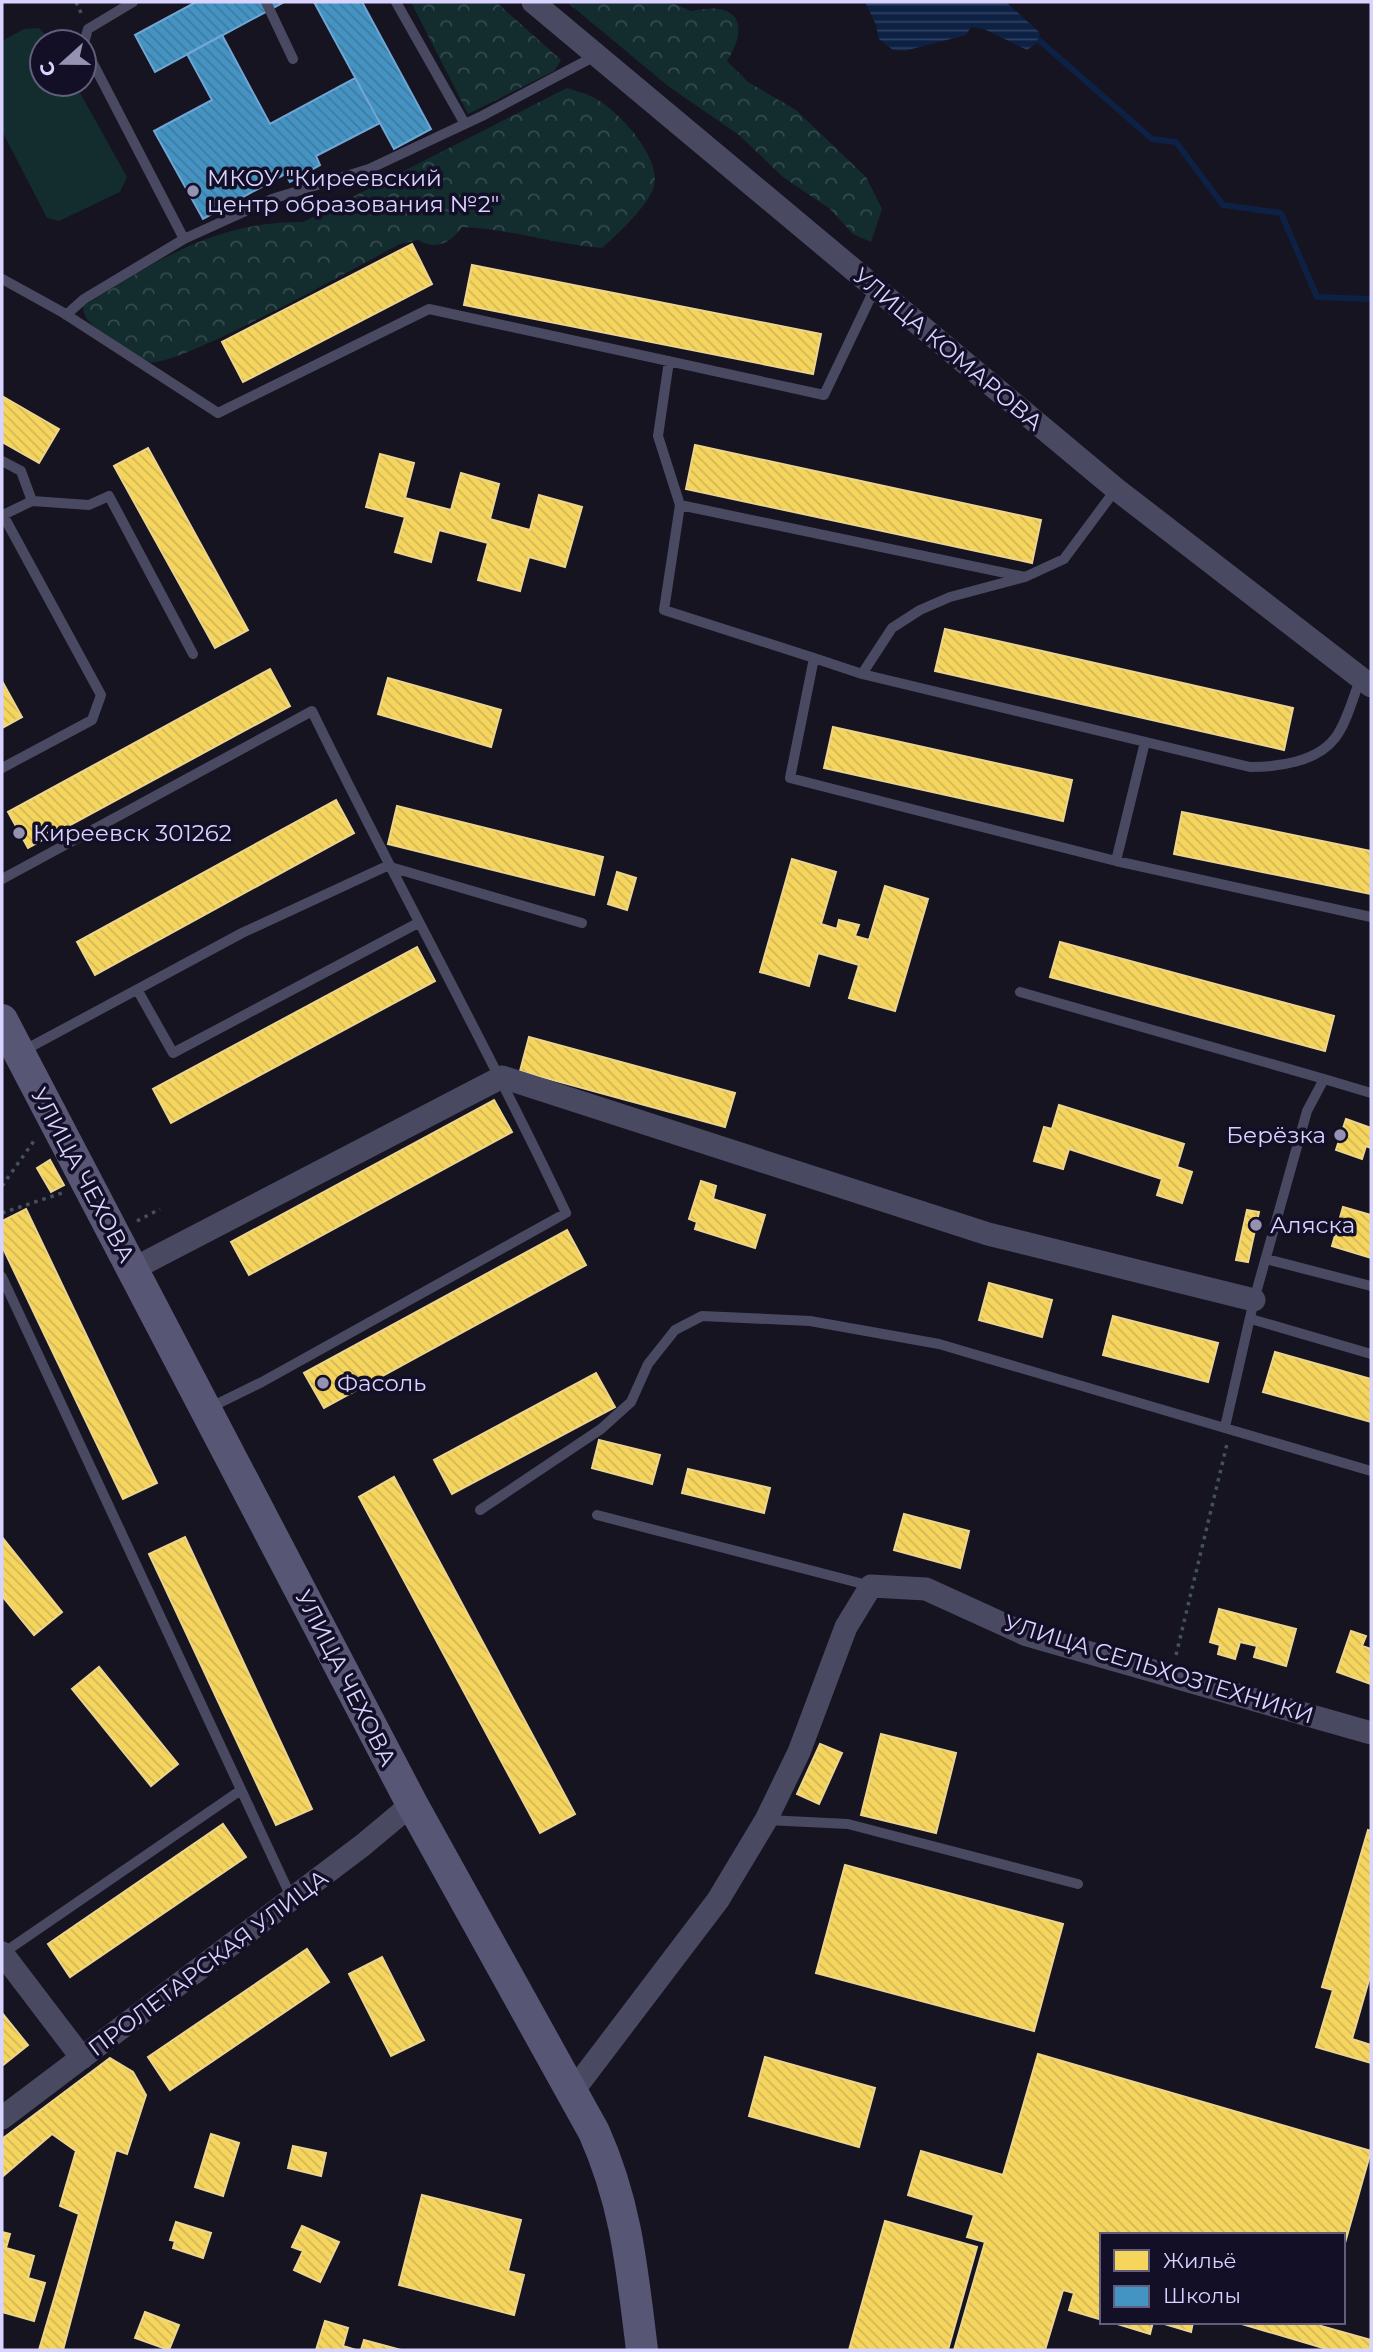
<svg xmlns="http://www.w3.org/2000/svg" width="1373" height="2352" viewBox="0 0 1373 2352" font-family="Montserrat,sans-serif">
<defs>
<pattern id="forest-crowns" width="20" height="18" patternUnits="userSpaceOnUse" patternTransform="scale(1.75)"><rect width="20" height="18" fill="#132c2d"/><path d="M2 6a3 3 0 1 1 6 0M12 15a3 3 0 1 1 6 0" fill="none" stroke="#354a4c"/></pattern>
<pattern id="water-rules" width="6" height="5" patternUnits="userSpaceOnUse" patternTransform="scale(1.75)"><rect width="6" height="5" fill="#0d2144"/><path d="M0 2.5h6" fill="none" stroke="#304060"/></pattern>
<pattern id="homes-back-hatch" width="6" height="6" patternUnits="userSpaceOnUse" patternTransform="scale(1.75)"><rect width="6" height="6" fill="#f6d55c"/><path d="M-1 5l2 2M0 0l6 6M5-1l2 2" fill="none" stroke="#d2b759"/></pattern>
<pattern id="schools-back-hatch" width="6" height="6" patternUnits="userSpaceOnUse" patternTransform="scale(1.75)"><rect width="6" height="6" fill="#4393c3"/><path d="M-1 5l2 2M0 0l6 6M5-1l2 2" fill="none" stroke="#427a9f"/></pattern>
</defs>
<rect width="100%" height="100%" fill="#161421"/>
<path fill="url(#forest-crowns)" d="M 411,2 L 496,2 L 561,60 L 554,71 L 468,114 Z
M 567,2 L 670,2 L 691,11 C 739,0 750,25 727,61 L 748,82 L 796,110 L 866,177 L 882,209 L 871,242 L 853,234 L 830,209 L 783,177 L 739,135 L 668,86 Z
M 567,88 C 575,91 585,93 593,97 C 617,109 662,157 654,186 C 649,205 617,235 602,248 C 554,244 511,229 462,227 C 451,243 435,251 418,240 L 400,244 C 363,263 178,368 150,362 C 135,359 122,345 110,337 C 98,329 83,322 83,306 C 158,261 211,222 303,222 Z"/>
<path fill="#132c2d" d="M 39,28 L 52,42 L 42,42 L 42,84 L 75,84 L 127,177 L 120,192 L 59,221 L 47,218 L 2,131 L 2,41 L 24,29 Z"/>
<path fill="url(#water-rules)" d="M 865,2 L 1006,2 L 1039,32 L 1040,41 L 1027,50 L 984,29 L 971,27 L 966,35 L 904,51 L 893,50 L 879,39 L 876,25 Z"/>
<path fill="url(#homes-back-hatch)" stroke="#edd58d" stroke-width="2" d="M 412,244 L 432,284 L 243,382 L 222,342 Z
M 472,265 L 821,334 L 813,374 L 464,305 Z
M 2,396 L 59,429 L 39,463 L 2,442 Z
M 695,445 L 1041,520 L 1032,563 L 686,489 Z
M 148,448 L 248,630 L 215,648 L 114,466 Z
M 380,454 L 414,463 L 405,498 L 451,510 L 461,473 L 499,484 L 490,519 L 530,530 L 539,495 L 582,507 L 565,567 L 529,557 L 520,591 L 478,580 L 488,543 L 439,530 L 431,562 L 395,552 L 405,517 L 366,507 Z
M 945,629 L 1293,708 L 1284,750 L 935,671 Z
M 270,669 L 290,706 L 28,848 L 8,812 Z
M 388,678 L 501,710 L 491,747 L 378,714 Z
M 2,681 L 22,717 L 2,728 Z
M 833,727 L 1072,780 L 1063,821 L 824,768 Z
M 336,800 L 354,833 L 95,975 L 77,942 Z
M 397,806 L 603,857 L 594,895 L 388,844 Z
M 1182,812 L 1371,851 L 1371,894 L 1174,854 Z
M 792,859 L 836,872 L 821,924 L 837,929 L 839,920 L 859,925 L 855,936 L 869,940 L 885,886 L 928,899 L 895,1011 L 849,998 L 859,965 L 818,953 L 809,986 L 760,972 Z
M 617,872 L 636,878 L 627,910 L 608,904 Z
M 1060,942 L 1334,1016 L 1325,1051 L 1050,977 Z
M 417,947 L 435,981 L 171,1123 L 153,1089 Z
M 529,1037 L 735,1093 L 725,1127 L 520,1071 Z
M 494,1100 L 512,1132 L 249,1275 L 231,1242 Z
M 1059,1105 L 1184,1144 L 1177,1167 L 1192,1172 L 1182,1203 L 1157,1195 L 1162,1179 L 1069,1149 L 1063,1169 L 1034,1161 L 1044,1127 L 1052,1129 Z
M 1346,1119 L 1371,1128 L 1371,1148 L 1366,1146 L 1362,1159 L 1336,1150 Z
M 50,1160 L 64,1185 L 51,1192 L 37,1168 Z
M 701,1181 L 716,1186 L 713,1199 L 765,1215 L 755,1248 L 695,1229 L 697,1222 L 689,1219 Z
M 1343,1207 L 1371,1215 L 1371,1258 L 1332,1246 Z
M 26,1209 L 157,1483 L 123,1499 L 2,1246 L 2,1221 Z
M 1247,1210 L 1259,1212 L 1248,1262 L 1236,1260 Z
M 567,1230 L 586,1265 L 324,1408 L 304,1373 Z
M 989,1283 L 1052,1300 L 1042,1337 L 979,1320 Z
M 1113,1316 L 1218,1343 L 1208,1382 L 1103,1355 Z
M 1275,1352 L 1371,1379 L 1371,1422 L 1263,1392 Z
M 596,1373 L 615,1407 L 452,1494 L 434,1460 Z
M 599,1440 L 660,1455 L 652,1484 L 592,1468 Z
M 688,1469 L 770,1488 L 764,1513 L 682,1493 Z
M 394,1477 L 575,1814 L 540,1833 L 359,1497 Z
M 904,1514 L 969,1531 L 960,1568 L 894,1550 Z
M 2,1537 L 62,1612 L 34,1635 L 2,1596 Z
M 185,1537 L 312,1809 L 276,1825 L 149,1554 Z
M 1219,1609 L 1296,1629 L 1286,1666 L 1254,1657 L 1257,1646 L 1240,1642 L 1235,1659 L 1218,1654 L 1220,1645 L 1210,1642 Z
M 1351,1631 L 1366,1636 L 1362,1646 L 1371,1649 L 1371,1684 L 1337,1672 Z
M 99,1667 L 178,1764 L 151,1786 L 72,1689 Z
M 881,1734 L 956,1753 L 936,1833 L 861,1815 Z
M 820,1744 L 842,1753 L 819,1804 L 797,1794 Z
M 223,1824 L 246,1857 L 70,1977 L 48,1944 Z
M 1368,1830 L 1371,1831 L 1371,1973 L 1352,2039 L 1371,2045 L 1371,2063 L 1316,2047 L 1333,1990 L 1322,1987 Z
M 845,1865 L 1063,1924 L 1034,2031 L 816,1973 Z
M 307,1949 L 329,1982 L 170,2090 L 148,2057 Z
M 382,1957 L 424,2040 L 391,2056 L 349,1974 Z
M 2,2013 L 28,2045 L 2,2066 Z
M 1038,2054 L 1371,2151 L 1343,2250 L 1343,2235 L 1102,2235 L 1102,2320 L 1069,2310 L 1074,2293 L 1063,2290 L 1045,2350 L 954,2350 L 985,2242 L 967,2237 L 974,2215 L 908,2195 L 921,2151 L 1003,2175 Z
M 765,2057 L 875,2088 L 859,2147 L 749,2116 Z
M 110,2058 L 133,2072 L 146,2095 L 127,2154 L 116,2150 L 63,2350 L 39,2350 L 79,2214 L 60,2206 L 76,2151 L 52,2134 L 2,2177 L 2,2139 Z
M 211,2134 L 239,2143 L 223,2196 L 195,2187 Z
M 293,2146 L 326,2153 L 321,2176 L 288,2168 Z
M 422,2195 L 521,2220 L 508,2271 L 524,2275 L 514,2315 L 399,2285 Z
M 885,2221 L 977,2247 L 948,2350 L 849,2350 Z
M 176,2222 L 211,2233 L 203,2258 L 173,2248 L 175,2241 L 170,2240 Z
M 302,2226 L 339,2242 L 320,2282 L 294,2270 L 303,2251 L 292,2247 Z
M 2,2232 L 10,2234 L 6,2248 L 34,2256 L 28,2278 L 45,2283 L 34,2321 L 2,2312 Z
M 145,2312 L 179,2325 L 169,2350 L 135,2338 Z
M 325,2321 L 348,2328 L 343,2346 L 356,2350 L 316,2350 Z
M 1111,2322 L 1153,2322 L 1150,2334 Z
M 1158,2322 L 1193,2322 L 1191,2332 Z
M 1235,2322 L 1322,2322 L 1321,2326 L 1371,2340 L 1371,2343 L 1369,2350 L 1330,2350 Z
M 364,2340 L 401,2350 L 361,2350 Z"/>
<path fill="url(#schools-back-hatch)" stroke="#70a6d5" stroke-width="2" d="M 196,2 L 284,2 L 155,72 L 135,35 Z
M 314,2 L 362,2 L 431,129 L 394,149 Z
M 222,35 L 270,124 L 355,78 L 380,123 L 316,156 L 320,165 L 290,182 L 285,174 L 203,219 L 154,131 L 212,100 L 187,54 Z"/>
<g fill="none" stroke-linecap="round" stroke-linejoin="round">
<path stroke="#0d2144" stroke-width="6" d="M 1040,41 L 1152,139 L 1176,142 L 1223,205 L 1281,213 L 1317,297 L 1371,299"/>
<path stroke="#44505f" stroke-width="3.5" stroke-dasharray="3.5 5" stroke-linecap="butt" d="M 76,2 L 83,17
M 2,1186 L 36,1138
M 2,1213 L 65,1192
M 137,1221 L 160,1209
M 1176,1655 L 1227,1444"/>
<path stroke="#4a4962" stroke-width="10" d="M 266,2 L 293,59
M 396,2 L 465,124
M 84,43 L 88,29 L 133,2
M 84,46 L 184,239 L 272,199 L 369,169 L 482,116 L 597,55
M 2,279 L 62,312 L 218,413 L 429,309 L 824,395 L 875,288
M 66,315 L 84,299 L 184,239
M 669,361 L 658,436 L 680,505 L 664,610 L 814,658 L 790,778 L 1116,861 L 1371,917
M 2,461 L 21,471 L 32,501
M 680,505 L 1025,577
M 814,658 L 862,674 L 1250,767 C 1278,767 1317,762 1335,738 C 1347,723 1353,696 1361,678
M 862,674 L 892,628 L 920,610 L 950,597 L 1025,577 L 1064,559 L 1116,489
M 2,768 L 92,720 L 101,695 L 3,515 L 32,501 L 89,505 L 109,496 L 193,654
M 1116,861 L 1145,742
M 2,879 L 312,711 C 394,880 486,1043 566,1213 L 262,1382 L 209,1408
M 138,991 L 173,1053 L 418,923
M 1020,992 L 1324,1079
M 21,1052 L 242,933 L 387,866 L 582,923
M 1266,1259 L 1371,1286
M 2,1277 L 292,1899
M 1251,1319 L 1371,1354
M 1225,1427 L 1254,1300 L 1307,1111 L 1324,1079 L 1371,1093
M 480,1510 L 601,1429 L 631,1402 L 648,1364 L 675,1330 L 702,1316 L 810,1321 L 939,1344 L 1371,1471
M 597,1515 L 871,1586
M 767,1820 L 848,1824 L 1078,1884
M 2,1954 L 241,1790"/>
<path stroke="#4a4962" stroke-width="23" d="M 533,2 L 1116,489 L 1371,686
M 133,1269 L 502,1077 L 988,1234 L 1254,1300
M 2,1953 L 82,2058
M 573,2091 L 718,1900 L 766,1820 L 799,1752 L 846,1627 L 871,1586 L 926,1589 L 1027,1635 L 1371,1733
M 2,2118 L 363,1845 L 412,1804"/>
<path stroke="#575674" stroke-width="32" d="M 2,1020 L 412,1804 L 594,2132 C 627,2206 632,2270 642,2350"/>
</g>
<g fill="#9591b1" stroke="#130f26" stroke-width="2.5">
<circle cx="193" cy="191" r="7"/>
<circle cx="19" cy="833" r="7"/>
<circle cx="1340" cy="1135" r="7"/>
<circle cx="1256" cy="1225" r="7"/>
<circle cx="323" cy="1383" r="7"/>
</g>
<g text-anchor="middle" stroke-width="7" stroke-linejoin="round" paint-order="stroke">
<g font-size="23" fill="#d9d4ff" stroke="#130f26" text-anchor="start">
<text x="207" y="186">МКОУ "Киреевский<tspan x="207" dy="26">центр образования №2"</tspan></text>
<text x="33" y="841">Киреевск 301262</text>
<text x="1326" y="1143" text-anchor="end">Берёзка</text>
<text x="1270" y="1233">Аляска</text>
<text x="337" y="1391">Фасоль</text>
</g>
<g font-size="23" fill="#d9d4ff" stroke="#130f26">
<text transform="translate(948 349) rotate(40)" y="8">УЛИЦА КОМАРОВА</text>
<text transform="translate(83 1175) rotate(62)" y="8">УЛИЦА ЧЕХОВА</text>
<text transform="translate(1159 1669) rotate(17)" y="8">УЛИЦА СЕЛЬХОЗТЕХНИКИ</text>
<text transform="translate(346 1678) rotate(63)" y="8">УЛИЦА ЧЕХОВА</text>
<text transform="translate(208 1963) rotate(-37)" y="8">ПРОЛЕТАРСКАЯ УЛИЦА</text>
</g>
</g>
<rect width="1373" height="2352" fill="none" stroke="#d9d4ff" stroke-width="7"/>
<rect x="1100" y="2233" width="245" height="91" fill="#130f26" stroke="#625e7d" stroke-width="2"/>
<rect x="1114" y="2250" width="35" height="21" fill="#f6d55c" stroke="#625e7d" stroke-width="2"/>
<text x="1163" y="2268" font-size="21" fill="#d9d4ff">Жильё</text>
<rect x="1114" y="2286" width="35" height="21" fill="#4393c3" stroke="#625e7d" stroke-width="2"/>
<text x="1163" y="2303" font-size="21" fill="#d9d4ff">Школы</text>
<g transform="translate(63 63) rotate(249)"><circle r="33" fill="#130f26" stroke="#625e7d" stroke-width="2"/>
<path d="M0-5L12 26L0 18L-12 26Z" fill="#9591b1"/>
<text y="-10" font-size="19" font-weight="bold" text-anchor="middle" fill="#d9d4ff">С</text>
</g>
</svg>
